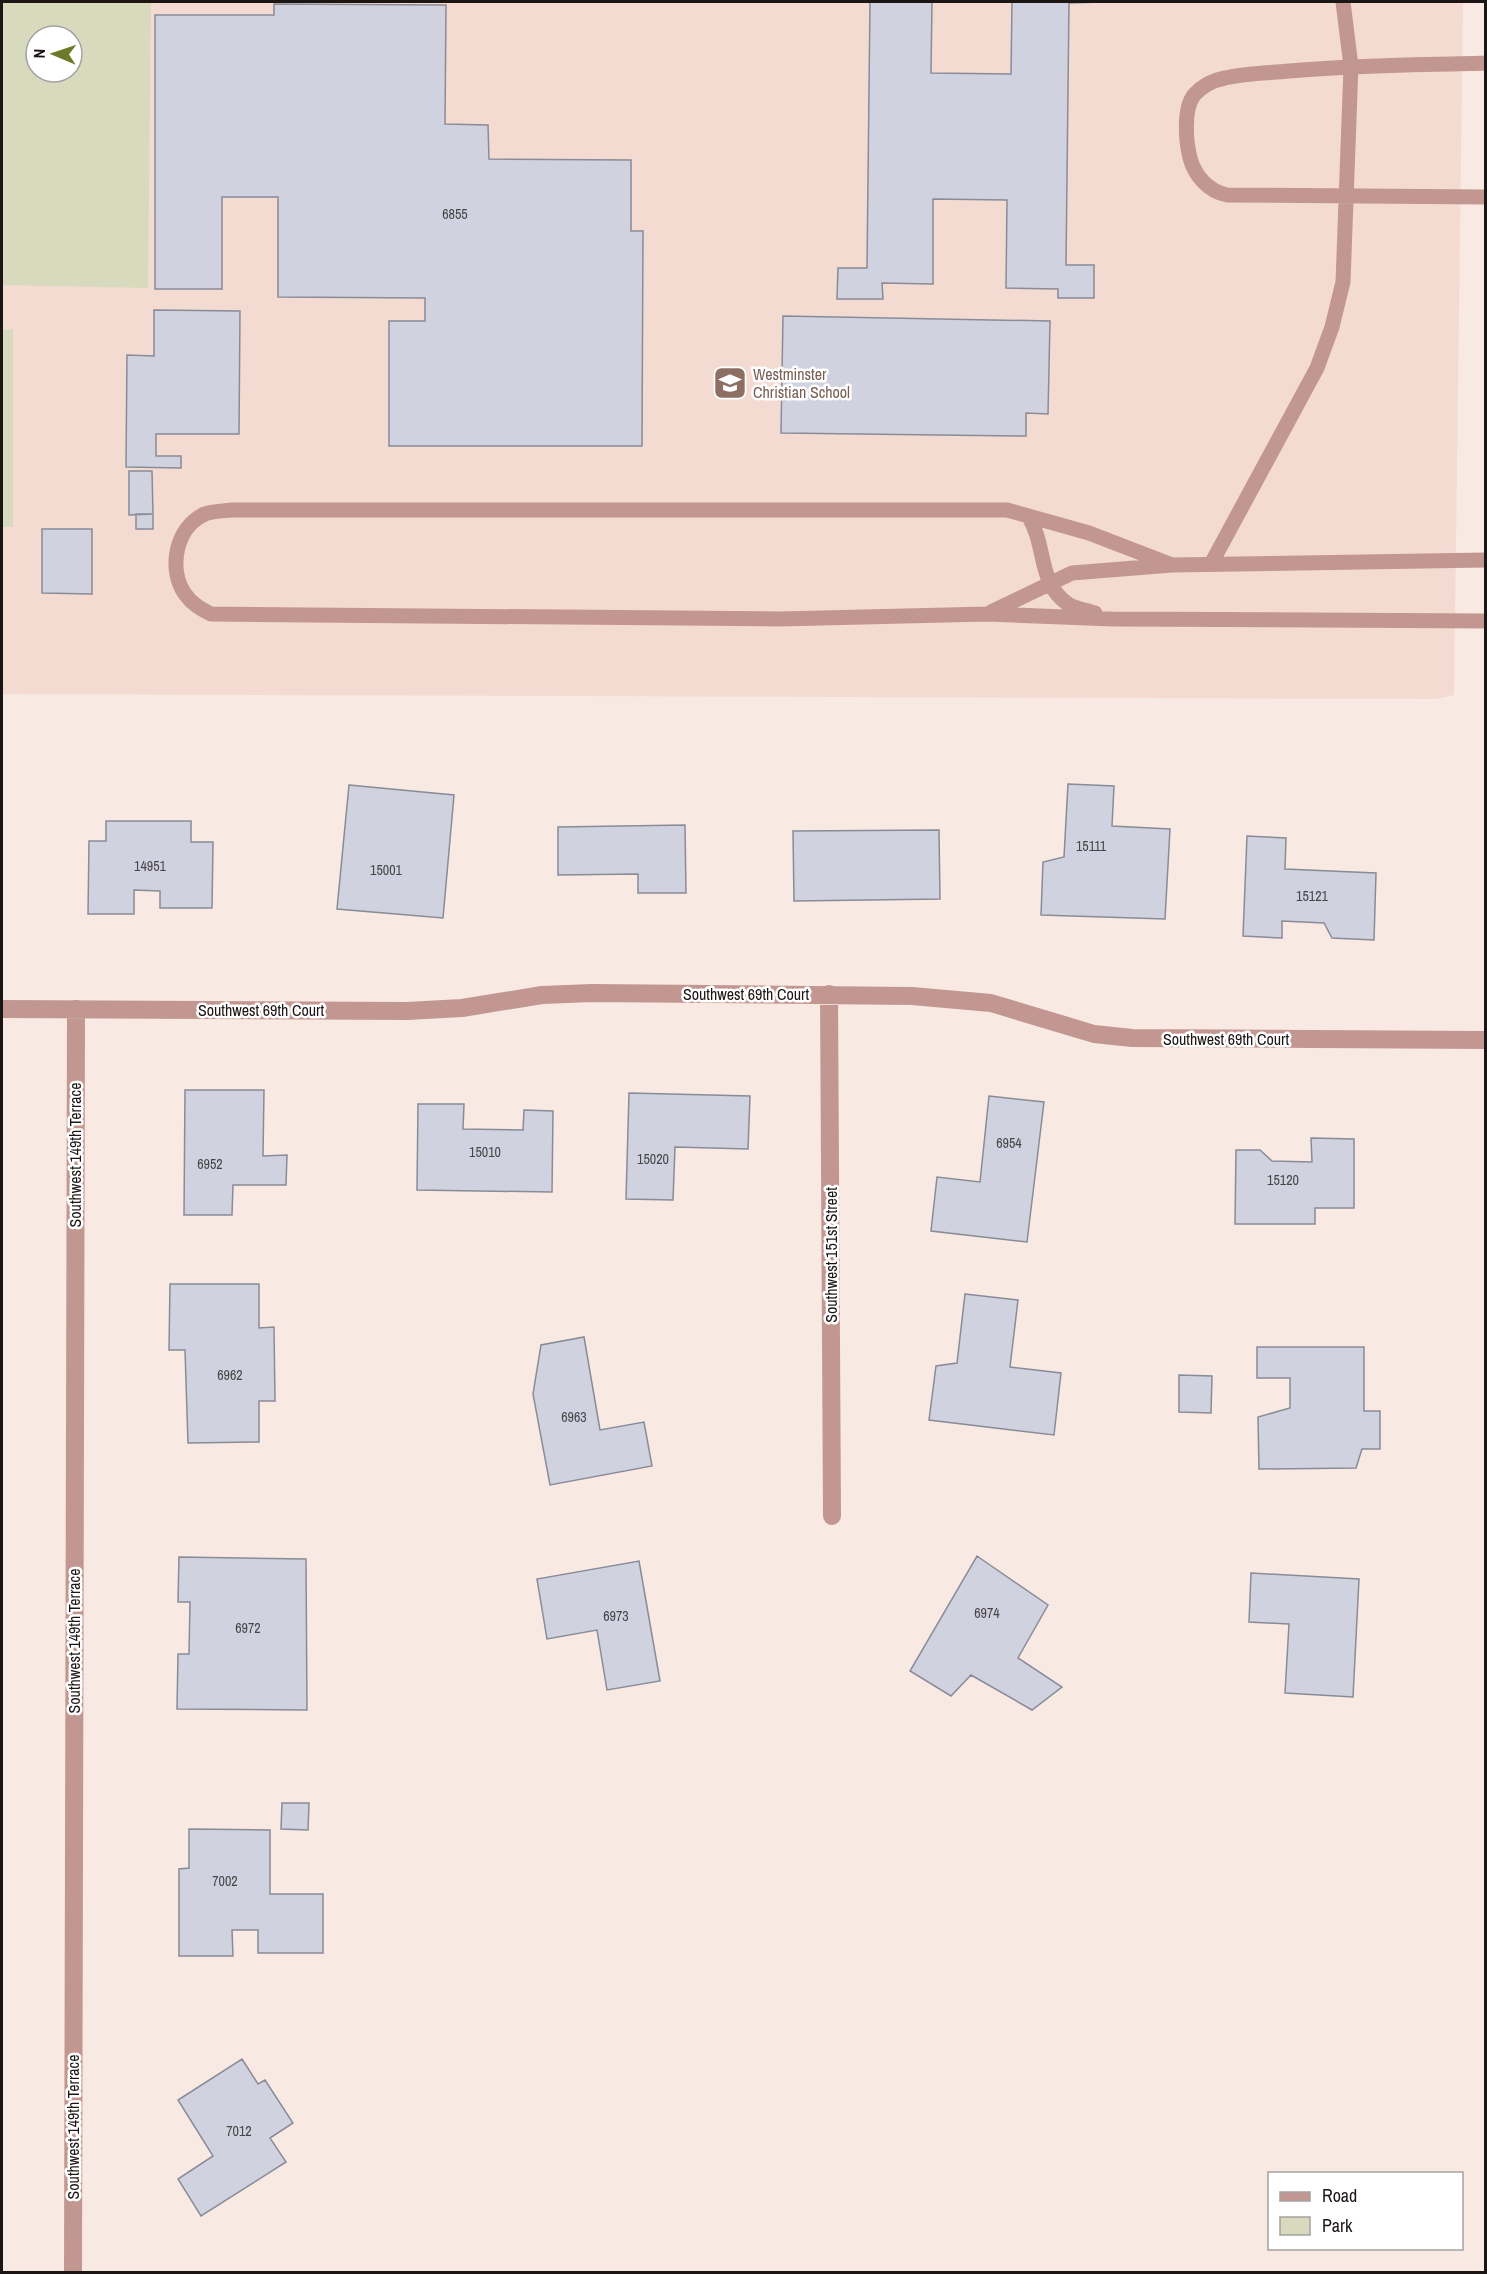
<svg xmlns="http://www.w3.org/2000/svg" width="1487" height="2274" viewBox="0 0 1487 2274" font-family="'Archivo Narrow',sans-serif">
<rect width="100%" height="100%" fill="#f8e9e3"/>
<path fill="#f3dbd2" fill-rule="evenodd" d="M 2,2 L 1463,2 L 1454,695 L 1435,699 L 2,694 ZM 36,36 L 72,36 L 72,72 L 36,72 Z"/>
<path fill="#d8dabd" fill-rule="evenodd" d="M 2,2 L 151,2 L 148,288 L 2,285 ZM 36,36 L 72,36 L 72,72 L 36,72 Z
M 13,329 L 13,527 L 2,527 L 2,330 Z"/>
<path fill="#d0d2e0" stroke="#898b97" stroke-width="1.5" d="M 790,2 L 932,2 L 931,73 L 1011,74 L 1012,2 L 1101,2 L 1069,3 L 1066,265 L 1094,265 L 1094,298 L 1058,298 L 1058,289 L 1006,288 L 1007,200 L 933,199 L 933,284 L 882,283 L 883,299 L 837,299 L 838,268 L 867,268 L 870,2 Z
M 274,4 L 446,5 L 445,124 L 488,125 L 489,159 L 631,160 L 631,231 L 643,231 L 642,446 L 389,446 L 389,321 L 425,321 L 425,298 L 278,297 L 278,197 L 222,197 L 222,289 L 155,289 L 155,15 L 274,15 Z
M 154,310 L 240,311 L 239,434 L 156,434 L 156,456 L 181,456 L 181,468 L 126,467 L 127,355 L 154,356 Z
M 783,316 L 1050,321 L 1048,414 L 1026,413 L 1026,436 L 781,433 Z
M 129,471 L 152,471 L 153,514 L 129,515 Z
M 136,514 L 153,514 L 153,529 L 136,529 Z
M 42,529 L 92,529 L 92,594 L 42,593 Z
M 1068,784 L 1114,786 L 1112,826 L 1170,829 L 1165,919 L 1041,915 L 1043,862 L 1064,857 Z
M 349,785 L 454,795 L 443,918 L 337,909 Z
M 106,821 L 191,821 L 191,842 L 213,842 L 212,908 L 160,908 L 160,891 L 134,890 L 134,914 L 88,914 L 89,841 L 106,841 Z
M 685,825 L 686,893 L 638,893 L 638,874 L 558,875 L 558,827 Z
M 939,830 L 940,899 L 794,901 L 793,831 Z
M 1247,836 L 1286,838 L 1285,869 L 1376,873 L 1374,940 L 1332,938 L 1324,923 L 1282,921 L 1282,938 L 1243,936 Z
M 185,1090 L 264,1090 L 263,1156 L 287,1155 L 286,1185 L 233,1185 L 232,1215 L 184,1215 Z
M 629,1093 L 750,1096 L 748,1149 L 675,1147 L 673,1200 L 626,1199 Z
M 989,1096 L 1044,1102 L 1027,1242 L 931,1231 L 937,1177 L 980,1182 Z
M 418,1104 L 464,1104 L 463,1129 L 523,1130 L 524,1110 L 553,1111 L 552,1192 L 417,1190 Z
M 1311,1138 L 1354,1139 L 1354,1208 L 1315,1208 L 1315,1224 L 1235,1224 L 1236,1150 L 1260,1150 L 1272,1161 L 1312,1162 Z
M 170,1284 L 259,1284 L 259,1328 L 274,1327 L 275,1401 L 259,1401 L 259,1442 L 188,1443 L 185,1350 L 169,1350 Z
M 965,1294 L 1018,1300 L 1010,1367 L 1061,1373 L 1054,1435 L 929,1420 L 936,1366 L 957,1363 Z
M 584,1337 L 600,1430 L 644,1422 L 652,1466 L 550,1485 L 533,1394 L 541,1345 Z
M 1257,1347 L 1364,1347 L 1364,1411 L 1380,1411 L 1380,1449 L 1362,1449 L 1356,1468 L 1259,1469 L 1258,1417 L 1290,1408 L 1290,1378 L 1257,1378 Z
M 1179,1375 L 1212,1376 L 1211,1413 L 1179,1412 Z
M 977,1556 L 1048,1605 L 1018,1658 L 1062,1687 L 1032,1710 L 971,1675 L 951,1696 L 910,1671 Z
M 179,1557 L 306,1559 L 307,1710 L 177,1709 L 178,1654 L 189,1654 L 190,1602 L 178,1602 Z
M 639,1561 L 660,1681 L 607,1690 L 597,1630 L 547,1639 L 537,1579 Z
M 1251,1573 L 1359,1579 L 1353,1697 L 1285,1693 L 1289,1624 L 1249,1622 Z
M 282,1803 L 309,1803 L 308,1830 L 281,1829 Z
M 189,1829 L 270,1830 L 270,1894 L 323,1894 L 323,1953 L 258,1953 L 258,1930 L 232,1930 L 233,1956 L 179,1956 L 179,1869 L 189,1868 Z
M 242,2059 L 258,2084 L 265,2080 L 293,2123 L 270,2138 L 286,2162 L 201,2216 L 178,2179 L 213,2156 L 178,2100 Z"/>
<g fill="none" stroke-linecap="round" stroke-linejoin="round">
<path stroke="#c39791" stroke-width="15" d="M 1486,63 C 1420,65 1355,65 1289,71 C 1268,73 1246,73 1225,78 C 1214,80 1202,86 1194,95 C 1183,109 1186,142 1190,158 C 1195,176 1208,191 1227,195 L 1486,197
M 1028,516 C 1047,545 1037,583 1068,604 C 1076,609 1087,610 1095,613
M 1211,564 L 1317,368 L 1332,327 L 1343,282 L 1351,66 L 1343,2
M 1172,565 L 1089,533 L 1007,510 L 232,510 C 223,511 213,511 205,514 C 175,527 168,570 185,594 C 192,604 201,609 211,614 L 780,619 L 988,614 L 1113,619 L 1486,621
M 991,612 L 1072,573 L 1172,565 L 1486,560"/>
<path stroke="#c39791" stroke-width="18" d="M 829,994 L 832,1516
M 2,1009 L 407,1011 L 462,1008 L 542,995 L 592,993 L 912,996 L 991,1003 L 1094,1034 L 1132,1038 L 1486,1040
M 73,2272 L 76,1009"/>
</g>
<defs>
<symbol id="school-square" viewBox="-11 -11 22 22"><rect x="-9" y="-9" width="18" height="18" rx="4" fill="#8d6e63" stroke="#fff"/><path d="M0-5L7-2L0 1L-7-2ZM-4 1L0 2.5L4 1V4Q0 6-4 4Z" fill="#fff"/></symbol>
</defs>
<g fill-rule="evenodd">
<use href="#school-square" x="711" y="364" width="38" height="38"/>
</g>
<g text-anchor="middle" stroke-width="5" stroke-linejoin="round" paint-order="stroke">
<g font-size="14" fill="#484547">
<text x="455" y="219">6855</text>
<text x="1091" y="851">15111</text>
<text x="150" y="871">14951</text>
<text x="386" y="875">15001</text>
<text x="1312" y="901">15121</text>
<text x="1009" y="1148">6954</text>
<text x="485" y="1157">15010</text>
<text x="653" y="1164">15020</text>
<text x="210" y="1169">6952</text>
<text x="1283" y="1185">15120</text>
<text x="230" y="1380">6962</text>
<text x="574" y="1422">6963</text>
<text x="987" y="1618">6974</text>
<text x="616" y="1621">6973</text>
<text x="248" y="1633">6972</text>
<text x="225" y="1886">7002</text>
<text x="239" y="2136">7012</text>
</g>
<g font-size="16" fill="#785e54" stroke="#fff" text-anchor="start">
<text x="753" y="380">Westminster<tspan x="753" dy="18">Christian School</tspan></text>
</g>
<g font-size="16" fill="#1b1614" stroke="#fff">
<text x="746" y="1000">Southwest 69th Court</text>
<text x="261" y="1016">Southwest 69th Court</text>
<text x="1226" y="1045">Southwest 69th Court</text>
<text transform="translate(75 1155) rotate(-90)" y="6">Southwest 149th Terrace</text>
<text transform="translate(831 1255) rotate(-90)" y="6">Southwest 151st Street</text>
<text transform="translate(74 1641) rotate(-90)" y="6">Southwest 149th Terrace</text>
<text transform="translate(73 2127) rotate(-90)" y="6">Southwest 149th Terrace</text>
</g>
</g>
<rect width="1487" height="2274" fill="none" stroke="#1b1614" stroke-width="6"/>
<rect x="1268" y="2172" width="195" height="78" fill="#ffffff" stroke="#a4a2a1" stroke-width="1.5"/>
<rect x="1280" y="2192" width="30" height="9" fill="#c39791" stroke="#a4a2a1" stroke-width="1.5"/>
<text x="1322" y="2202" font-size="18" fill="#1b1614">Road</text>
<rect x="1280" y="2217" width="30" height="18" fill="#d8dabd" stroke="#a4a2a1" stroke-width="1.5"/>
<text x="1322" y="2232" font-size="18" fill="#1b1614">Park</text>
<g transform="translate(54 54) rotate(272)"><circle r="28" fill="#ffffff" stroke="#a4a2a1" stroke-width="1.5"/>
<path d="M0-4.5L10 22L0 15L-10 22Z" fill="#6c7b29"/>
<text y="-9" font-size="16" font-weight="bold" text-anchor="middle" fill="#1b1614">N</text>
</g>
</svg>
